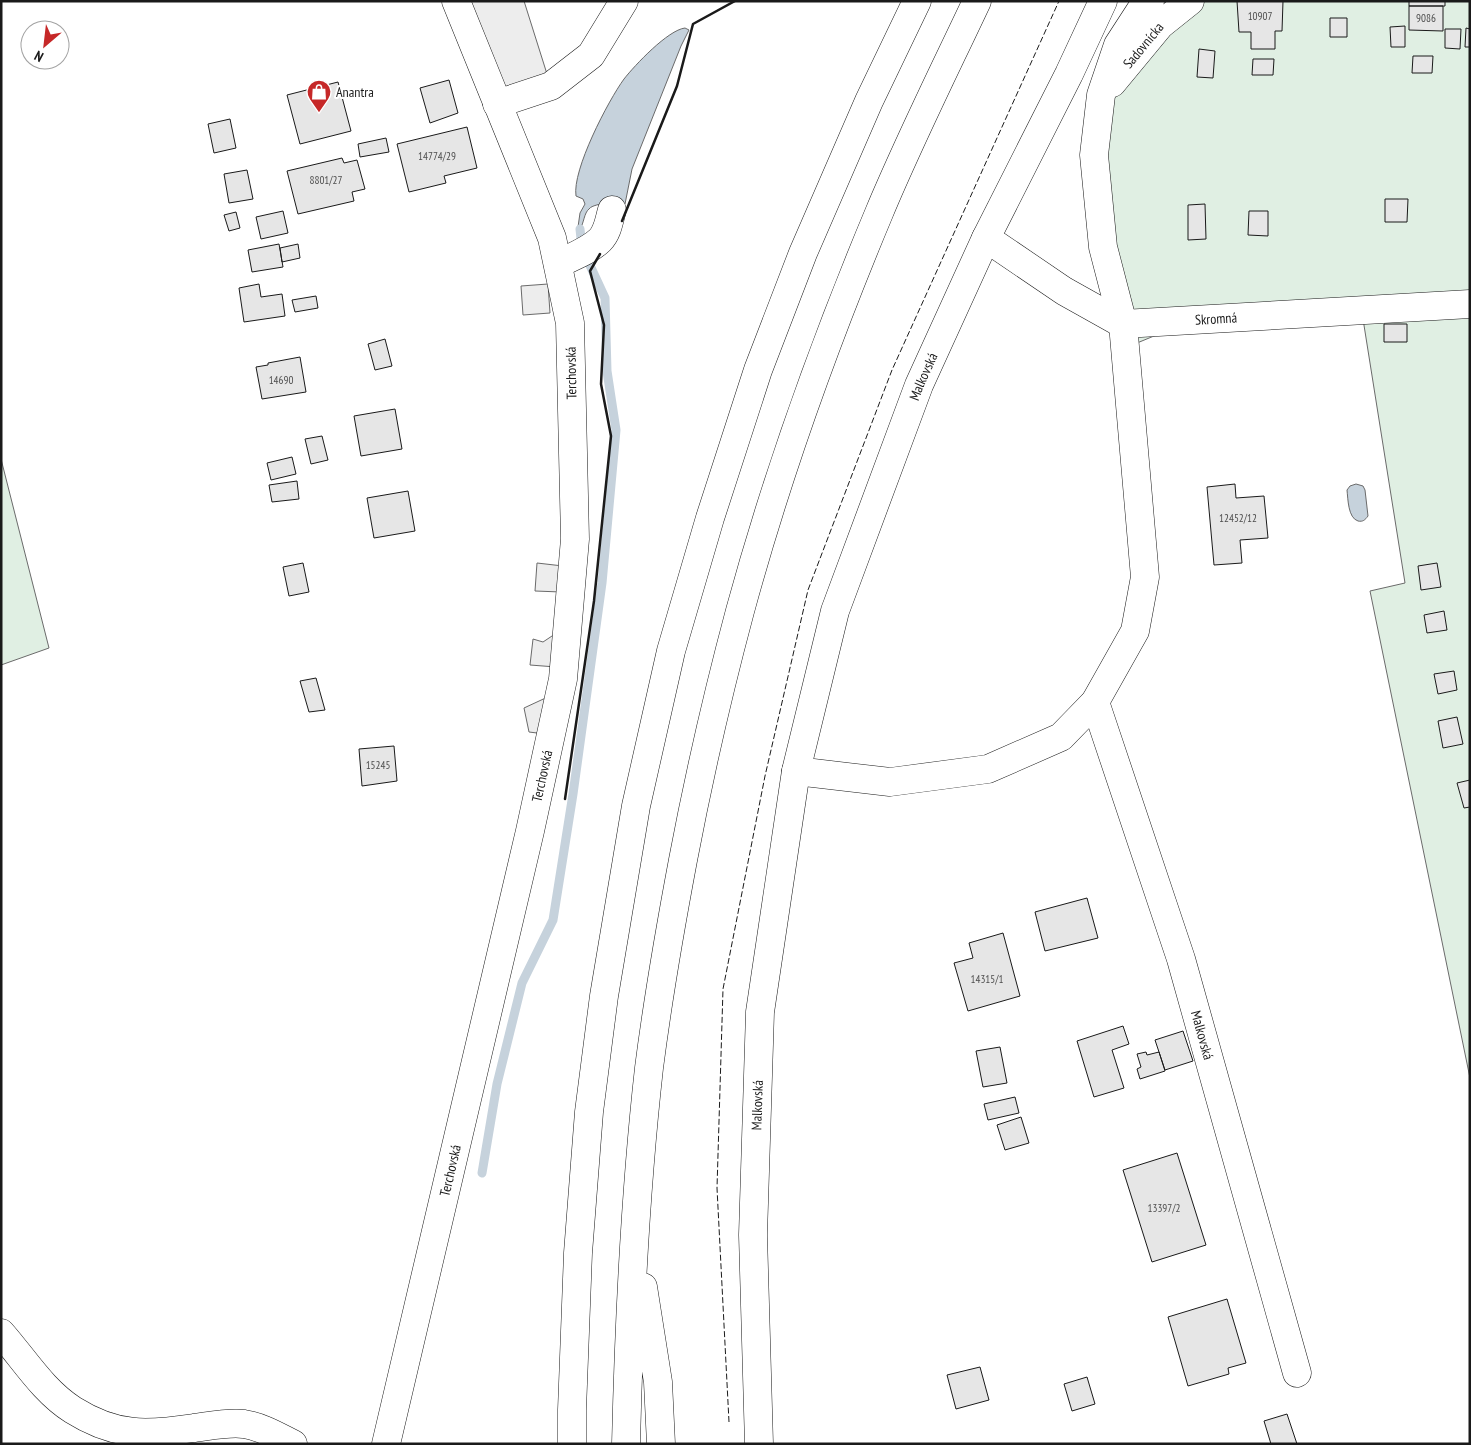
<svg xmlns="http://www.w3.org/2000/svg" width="1471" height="1445" viewBox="0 0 1471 1445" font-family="'PT Sans Narrow',sans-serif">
<rect width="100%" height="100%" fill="#fff"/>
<path fill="#e0efe3" stroke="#6a6a6a" d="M 1167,1 L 1470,1 L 1470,1078 L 1370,591 L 1405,583 L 1363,319 L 1171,329 L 1137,343 L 1096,204 L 1113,81 L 1133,31 Z
M 1,459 L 49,648 L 1,665 Z"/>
<path fill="#ededed" stroke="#6a6a6a" d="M 470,1 L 524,1 L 547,74 L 498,89 Z
M 548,284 L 550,313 L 523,315 L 521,286 Z
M 537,563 L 563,566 L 561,592 L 535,591 Z
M 558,632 L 556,667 L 530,665 L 533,639 L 543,642 Z
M 552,695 L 545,734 L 529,732 L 524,708 Z"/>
<path fill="#c6d2dc" stroke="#6a6a6a" d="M 685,28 L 689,30 L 681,46 L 632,169 L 625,204 L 607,198 L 605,202 C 600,205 592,205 589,209 C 584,213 584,223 580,229 L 578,227 L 580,213 L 585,204 L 583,199 L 576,196 C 572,170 608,101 624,79 C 635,65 668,30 685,28 Z
M 1356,484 L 1363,486 L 1365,490 L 1368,516 C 1365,520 1363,522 1358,521 C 1348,518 1348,499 1347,490 L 1350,486 Z"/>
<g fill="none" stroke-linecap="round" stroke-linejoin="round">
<path stroke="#c6d2dc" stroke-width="9" d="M 482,1173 L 497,1084 L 522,983 L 553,920 L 573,794 L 602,583 L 616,430 L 607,371 L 605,298 L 582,248 L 580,229"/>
</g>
<path fill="#e6e6e6" stroke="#1a1a1a" d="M 1237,1 L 1283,1 L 1282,31 L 1275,31 L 1275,49 L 1251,49 L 1251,32 L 1239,32 Z
M 1409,1 L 1445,1 L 1445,6 L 1409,6 Z
M 1409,6 L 1443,6 L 1443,31 L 1409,30 Z
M 1330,18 L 1347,18 L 1347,37 L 1330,37 Z
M 1405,26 L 1405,47 L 1391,47 L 1390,27 Z
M 1466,28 L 1470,29 L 1470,47 L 1465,47 Z
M 1445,29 L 1461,29 L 1460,49 L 1445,48 Z
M 1199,49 L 1215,51 L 1213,78 L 1197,77 Z
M 1413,56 L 1433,56 L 1432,73 L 1412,73 Z
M 1253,59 L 1274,59 L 1273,75 L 1252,75 Z
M 449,80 L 458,113 L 430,123 L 420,88 Z
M 338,82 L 351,131 L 300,144 L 287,95 Z
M 230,119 L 236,148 L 214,153 L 208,124 Z
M 467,127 L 477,168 L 444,176 L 446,183 L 409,192 L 397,144 Z
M 386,138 L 389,152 L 360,157 L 358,144 Z
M 342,158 L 344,163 L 357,160 L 365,189 L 352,192 L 354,201 L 298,214 L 287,171 Z
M 247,170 L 253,199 L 229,203 L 224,174 Z
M 1385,199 L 1408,199 L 1407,222 L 1385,222 Z
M 1205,204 L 1206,239 L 1188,240 L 1188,205 Z
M 283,211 L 288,233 L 261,239 L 256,217 Z
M 1249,211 L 1268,211 L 1268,236 L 1248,235 Z
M 236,212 L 240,228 L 229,231 L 224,215 Z
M 279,244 L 283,267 L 252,272 L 248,250 Z
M 298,244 L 300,258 L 282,262 L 280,248 Z
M 259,284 L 261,297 L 282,294 L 285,316 L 244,322 L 239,288 Z
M 316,296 L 318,308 L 295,312 L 292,300 Z
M 1384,324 L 1407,324 L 1407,342 L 1384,342 Z
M 385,339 L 392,366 L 375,370 L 368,344 Z
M 300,357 L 306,392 L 262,399 L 256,367 L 268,365 L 268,363 Z
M 395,409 L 402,449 L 361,456 L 354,416 Z
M 322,436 L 328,460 L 311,464 L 305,439 Z
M 292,457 L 296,474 L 271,480 L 267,463 Z
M 297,481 L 299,499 L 272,502 L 269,485 Z
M 1235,484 L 1236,498 L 1264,496 L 1268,538 L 1240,540 L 1242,563 L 1214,565 L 1207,487 Z
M 408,491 L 415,531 L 374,538 L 367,498 Z
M 303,563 L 309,592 L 289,596 L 283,567 Z
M 1437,563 L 1441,587 L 1421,590 L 1418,566 Z
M 1444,611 L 1447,630 L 1427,633 L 1424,615 Z
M 1454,671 L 1457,690 L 1438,694 L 1434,674 Z
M 316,678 L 325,710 L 309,712 L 300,681 Z
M 1457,717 L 1463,744 L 1443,748 L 1438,721 Z
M 394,746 L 397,781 L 362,786 L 359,749 Z
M 1470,780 L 1470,807 L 1464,808 L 1457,783 Z
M 1087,898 L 1098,938 L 1045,951 L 1035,912 Z
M 1003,933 L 1020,996 L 968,1011 L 954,963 L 973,958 L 969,943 Z
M 1123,1026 L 1129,1044 L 1112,1050 L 1124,1088 L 1094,1097 L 1077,1041 Z
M 1183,1031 L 1193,1061 L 1165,1070 L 1155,1040 Z
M 1000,1047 L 1007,1083 L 983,1087 L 976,1051 Z
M 1146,1052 L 1147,1055 L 1159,1052 L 1165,1071 L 1140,1079 L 1137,1069 L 1141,1067 L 1137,1054 Z
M 1015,1097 L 1019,1113 L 988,1120 L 984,1104 Z
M 1021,1117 L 1029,1143 L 1005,1150 L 997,1125 Z
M 1177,1153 L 1206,1245 L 1152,1262 L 1123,1170 Z
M 1227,1299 L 1246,1363 L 1228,1368 L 1229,1374 L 1188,1386 L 1168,1317 Z
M 980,1367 L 989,1400 L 956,1409 L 947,1375 Z
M 1087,1377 L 1095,1404 L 1072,1411 L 1064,1384 Z
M 1287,1414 L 1297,1444 L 1271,1444 L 1264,1421 Z"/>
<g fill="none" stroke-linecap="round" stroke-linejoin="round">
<defs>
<g id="minor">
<path id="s1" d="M 1112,83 L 1160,25 L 1190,1"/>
<path d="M 497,104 L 551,86 L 591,55 L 624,1"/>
<path id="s2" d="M 986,238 L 1064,291 L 1123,324 L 1470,304"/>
<path d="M 558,264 C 571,257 589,251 600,240 C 608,232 609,220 612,210"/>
<path id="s3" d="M 1095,702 L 1181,959 L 1297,1373"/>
<path d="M 796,771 L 890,782 L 988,769 L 1061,737 L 1095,702 L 1135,631 L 1145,577 L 1123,324 L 1103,247 L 1094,155 L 1101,95 L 1118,45 L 1142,8 L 1150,1"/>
<path d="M 1,1333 C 24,1359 43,1391 73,1410 C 116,1437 147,1435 194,1428 C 210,1426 228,1422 244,1424 C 262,1427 277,1436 293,1444"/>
<path id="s4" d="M 386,1444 L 530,831 L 563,679 L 575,539 L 570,323 L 552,238 L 456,1"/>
<path id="s5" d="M 759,1444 L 753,1235 L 760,1012 L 796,771 L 835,611 L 919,385 L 986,238 L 1069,74 L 1103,1"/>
</g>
<path id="highway" d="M 643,1287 L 658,1382 L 661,1444
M 572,1444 L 572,1410 L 578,1253 L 589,1112 L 604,996 L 636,806 L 671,651 L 710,518 L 758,370 L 803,253 L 869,101 L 917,1
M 626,1444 C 629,1318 635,1193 649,1068 C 658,998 670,929 683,860 C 699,776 718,693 740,611 C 777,475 825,342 879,213 C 909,141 944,71 977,1"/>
</defs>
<use href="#minor" stroke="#1a1a1a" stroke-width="29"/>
<use href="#highway" stroke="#1a1a1a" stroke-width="29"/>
<use href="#minor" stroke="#fff" stroke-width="28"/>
<use href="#highway" stroke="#fff" stroke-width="28"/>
<path stroke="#1a1a1a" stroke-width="1" stroke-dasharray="6 2.5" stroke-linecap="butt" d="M 729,1422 L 717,1188 L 723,989 L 765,776 L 808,590 L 892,370 L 1059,1"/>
<path stroke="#1a1a1a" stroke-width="2.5" d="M 622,221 L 677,86 L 693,24 L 735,1
M 565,799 L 594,601 L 611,436 L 601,384 L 604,325 L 590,271 L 600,254"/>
</g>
<defs>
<symbol id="shop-pin" viewBox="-11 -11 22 30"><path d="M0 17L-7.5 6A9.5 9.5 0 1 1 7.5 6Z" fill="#c62828" stroke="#fff"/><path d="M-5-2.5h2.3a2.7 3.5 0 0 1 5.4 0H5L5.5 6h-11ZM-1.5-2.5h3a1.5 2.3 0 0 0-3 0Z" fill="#fff"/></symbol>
</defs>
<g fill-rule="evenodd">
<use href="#shop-pin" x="305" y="78" width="28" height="38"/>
</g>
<g text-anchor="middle" stroke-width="4" stroke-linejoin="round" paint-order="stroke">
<g font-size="11" fill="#4d4d4d">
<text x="1260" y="20">10907</text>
<text x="1426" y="22">9086</text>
<text x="437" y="160">14774/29</text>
<text x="326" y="184">8801/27</text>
<text x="281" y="384">14690</text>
<text x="1238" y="522">12452/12</text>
<text x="378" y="769">15245</text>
<text x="987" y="983">14315/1</text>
<text x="1164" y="1212">13397/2</text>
</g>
<g font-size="14" fill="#1a1a1a" stroke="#fff">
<text dy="5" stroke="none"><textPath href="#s1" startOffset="49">Sadovnícka</textPath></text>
<text dy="5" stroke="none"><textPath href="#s2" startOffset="255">Skromná</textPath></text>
<text transform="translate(571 373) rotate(-91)" y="5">Terchovská</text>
<text dy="5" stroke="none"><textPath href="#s5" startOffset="1091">Malkovská</textPath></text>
<text dy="5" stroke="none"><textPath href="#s4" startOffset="686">Terchovská</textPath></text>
<text dy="5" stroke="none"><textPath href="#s3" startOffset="350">Malkovská</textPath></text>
<text dy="5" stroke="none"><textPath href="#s5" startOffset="339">Malkovská</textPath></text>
<text dy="5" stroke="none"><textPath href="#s4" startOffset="281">Terchovská</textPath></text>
</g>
<g font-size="14" fill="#1a1a1a" stroke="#fff" text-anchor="start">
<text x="336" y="97">Anantra</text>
</g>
</g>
<rect width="1471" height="1445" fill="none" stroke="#1a1a1a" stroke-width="5"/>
<g transform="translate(45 45) rotate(208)"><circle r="24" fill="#ffffff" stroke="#a3a3a3"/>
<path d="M0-4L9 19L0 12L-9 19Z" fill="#c62828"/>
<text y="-8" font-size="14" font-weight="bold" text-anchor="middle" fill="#1a1a1a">N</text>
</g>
</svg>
